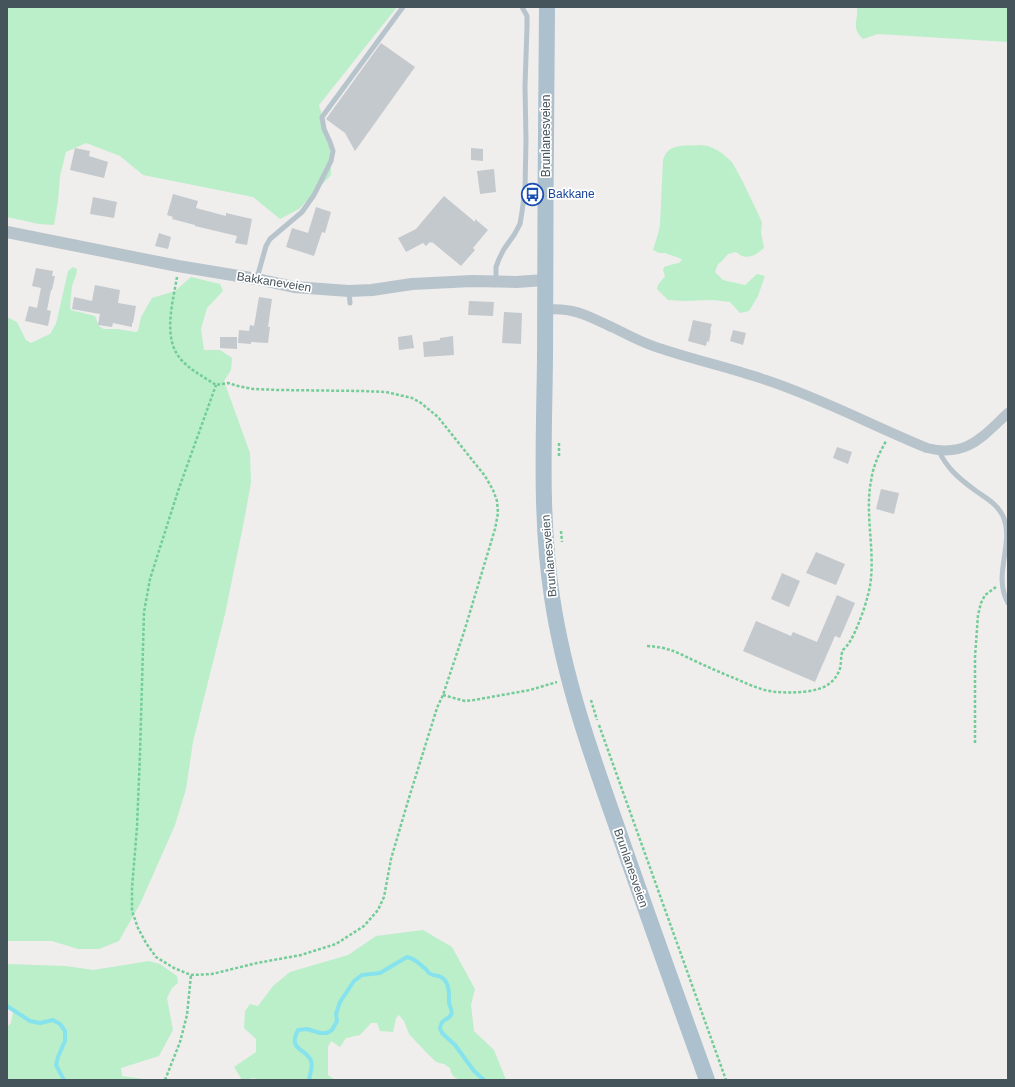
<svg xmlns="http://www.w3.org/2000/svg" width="1015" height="1087" viewBox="0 0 1015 1087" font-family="Helvetica,sans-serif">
<rect width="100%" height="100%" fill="#f0eded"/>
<path fill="#baefc9" d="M 7,7 L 397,7 L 319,105 L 330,143 L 331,175 L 299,209 L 280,219 L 253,197 L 143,175 L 120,156 L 86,143 L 66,152 L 60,176 L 58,201 L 54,225 L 39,224 L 7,217 Z
M 857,7 L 1008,7 L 1008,42 L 878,34 L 863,39 C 850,27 859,20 857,7 Z
M 700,145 L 708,146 L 717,150 L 723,154 L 732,162 L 743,182 L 762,222 L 761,232 L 764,248 C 755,256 746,261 736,252 L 728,254 L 722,261 L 718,264 L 715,272 L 723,280 L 745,285 L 757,274 L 765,276 L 758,296 L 749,311 L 740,313 L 730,302 L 712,300 L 684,301 L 668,300 L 657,289 L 658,285 L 665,276 L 663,270 L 664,267 L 674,264 L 679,263 L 682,260 L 679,258 L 665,253 L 659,253 L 653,250 L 658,234 L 660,225 L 663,160 C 664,157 665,154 668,151 C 675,144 690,146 700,145 Z
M 73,267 L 77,269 L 76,275 L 72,286 L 70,307 L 71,310 L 95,316 L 99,326 L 104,329 L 118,329 L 135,332 L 138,331 L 141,317 L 152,298 L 175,291 L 191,277 L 220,284 L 223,291 L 207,308 L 201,329 L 204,350 L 220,350 L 232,358 L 231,370 L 224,381 L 250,453 L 251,483 L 244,521 L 225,614 L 193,742 L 186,789 L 175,825 L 141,902 L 119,941 L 99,949 L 78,949 L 52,941 L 7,941 L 7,317 L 17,322 L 26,340 L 31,343 L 50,334 L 56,324 L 68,271 Z
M 423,930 L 452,947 L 475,989 L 471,1005 L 474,1031 L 494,1050 L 506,1080 L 461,1080 C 454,1078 451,1075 450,1068 L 444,1064 L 436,1062 L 425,1051 L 409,1034 L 404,1021 L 399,1015 L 396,1018 L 393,1032 L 380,1031 L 377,1023 L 371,1023 L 360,1035 L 346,1038 L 340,1047 L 331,1041 L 328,1047 L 328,1075 L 335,1080 L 256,1080 L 255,1078 L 242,1080 L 234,1067 L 256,1052 L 256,1039 L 244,1028 L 245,1011 L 250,1004 L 258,1006 L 273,986 L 290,972 L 348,955 L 376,936 Z
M 149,961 L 160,964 L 177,976 L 178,983 L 172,988 L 167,998 L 173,1030 L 159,1056 L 121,1068 L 122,1076 L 151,1080 L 7,1080 L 7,1027 L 11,1023 L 13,1012 L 7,1003 L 7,964 L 66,966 L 93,970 Z"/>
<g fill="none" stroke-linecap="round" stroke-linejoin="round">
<path stroke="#86e2ed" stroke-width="4" d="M 7,1006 L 30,1021 L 40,1023 L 53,1020 L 60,1024 L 65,1031 L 65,1041 L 58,1057 L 56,1065 L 64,1080
M 309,1080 C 310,1074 313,1067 311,1061 C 307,1048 287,1051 298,1030 L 307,1029 L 320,1033 L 327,1033 L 332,1030 L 337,1021 L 336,1014 L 340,1002 L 354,981 L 362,975 L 380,973 L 407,957 C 412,958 419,963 423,967 C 426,968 427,971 429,973 C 433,976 437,975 441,977 C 450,982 449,994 449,1003 C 450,1007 453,1011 451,1015 C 448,1021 442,1017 440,1028 L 442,1033 L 455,1045 L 474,1071 L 484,1080"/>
</g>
<path fill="#c4c9cd" d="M 381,43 L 415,67 L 355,151 L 345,133 L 326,119 Z
M 75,148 L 90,151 L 89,156 L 108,162 L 104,178 L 70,170 Z
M 471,148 L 483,149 L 483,161 L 471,160 Z
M 494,169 L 496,192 L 480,194 L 477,171 Z
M 173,194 L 198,201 L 196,208 L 226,216 L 226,213 L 252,219 L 247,245 L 235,243 L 237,236 L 195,226 L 195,225 L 172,219 L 173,217 L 167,215 Z
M 444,196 L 475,222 L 475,219 L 488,230 L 473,248 L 475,250 L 461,266 L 432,242 L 431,243 L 430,242 L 426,246 L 423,243 L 406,252 L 398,238 L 416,229 L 437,204 Z
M 93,197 L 117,202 L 114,218 L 90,214 Z
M 316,207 L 331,212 L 325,233 L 322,232 L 314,256 L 286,247 L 292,228 L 308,233 Z
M 159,233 L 171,237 L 168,249 L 155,246 Z
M 36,268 L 53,271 L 52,276 L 55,276 L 52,290 L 51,290 L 47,310 L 51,311 L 48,326 L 25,321 L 29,306 L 37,308 L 41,288 L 32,286 Z
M 95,285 L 120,290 L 118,303 L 136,306 L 133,323 L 132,323 L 132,327 L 113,323 L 112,327 L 98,325 L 100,314 L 72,309 L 74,297 L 92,301 Z
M 259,297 L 272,299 L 268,327 L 270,327 L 268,343 L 251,342 L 251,344 L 238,343 L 239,330 L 249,331 L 250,325 L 254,326 Z
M 469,301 L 494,302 L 493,316 L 468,315 Z
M 504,312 L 522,313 L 521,344 L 502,343 Z
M 693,320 L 712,324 L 710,330 L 711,330 L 709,342 L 707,341 L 706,346 L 688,341 Z
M 733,330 L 746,333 L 743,345 L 730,341 Z
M 412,335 L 414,348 L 399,350 L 398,337 Z
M 453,336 L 454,355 L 424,357 L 423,342 L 440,340 L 440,338 Z
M 220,337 L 237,337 L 237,349 L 220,348 Z
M 837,447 L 852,452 L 848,464 L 833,458 Z
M 881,489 L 899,493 L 894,514 L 876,509 Z
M 816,552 L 845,564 L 836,585 L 806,573 Z
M 782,573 L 800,581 L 789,607 L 771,599 Z
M 837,595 L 855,603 L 840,638 L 835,636 L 815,682 L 743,651 L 756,621 L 791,636 L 793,632 L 817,642 Z"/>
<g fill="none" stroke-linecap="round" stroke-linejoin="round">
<path stroke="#72cd97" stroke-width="2.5" stroke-dasharray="3 2" stroke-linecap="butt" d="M 177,277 C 173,301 163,336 179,357 C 188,369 204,377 216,385 L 228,383 L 238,386 L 253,389 L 279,390 L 362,391 L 386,392 L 412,398 L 421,403 L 438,417 L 485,476 L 493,490 L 497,501 L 498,513 L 495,529 L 464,632 L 443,695 L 437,708 L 408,801 L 391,859 L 384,897 L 378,910 L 364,926 L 336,944 L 301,955 L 257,963 L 212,974 L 191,975 L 174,968 L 156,957 L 146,943 L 138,928 L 132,911 L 132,888 L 137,827 L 140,754 L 144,612 L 150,579 L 178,491 L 216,385
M 559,456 L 559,441
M 561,531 L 562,542
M 647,646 C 668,647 676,652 695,661 C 708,667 721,673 734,678 C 748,684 762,691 777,692 C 792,693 819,693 830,683 C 834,680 837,676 839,671 C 842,665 840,656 843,650 C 845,648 847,646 849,643 C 858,629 870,595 871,578 C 874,545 865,512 871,481 C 873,466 879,454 886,441
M 443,695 L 465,701 L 474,700 L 530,690 L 557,682
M 591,700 L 597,720
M 599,725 L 726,1080
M 975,743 L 975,657 L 978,615 L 981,603 L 985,595 L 996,587
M 165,1080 L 180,1042 L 187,1015 L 191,975"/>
<path stroke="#b8c4cb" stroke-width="5" d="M 257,278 L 266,246 L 270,239 L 302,212 L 314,195 L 331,161 L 333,151 L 330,142 L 324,129 L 322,117 L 403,7
M 496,282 L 496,267 L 499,259 L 504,249 L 514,235 L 520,224 L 522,212 L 525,189 L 526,140 L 525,86 L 527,27 L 527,16 L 522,7
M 349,291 L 350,303
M 939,451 C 947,469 961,480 976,491 C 986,498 997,504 1003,516 C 1015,544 992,574 1008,603"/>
<path stroke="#b8c4cb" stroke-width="10" d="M 545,309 C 554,309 563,309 572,311 C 587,314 600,322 614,328 C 626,334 639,341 653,346 C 690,359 728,367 766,380 C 821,398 873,426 927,448 C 967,458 982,437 1008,413"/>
<path stroke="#b8c4cb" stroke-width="12" d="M 7,232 L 178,266 L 257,279 L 294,287 L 349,291 L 372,290 L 412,284 L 472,281 L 516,282 L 545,280"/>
<path stroke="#acc0cd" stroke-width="16" d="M 547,7 C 546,125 545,242 545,360 C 544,439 540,519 552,597 C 564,678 591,754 618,830 C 647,914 677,997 707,1080"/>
</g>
<defs>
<symbol id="bus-ring" viewBox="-11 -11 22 22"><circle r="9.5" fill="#fff" stroke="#1a4fb4" stroke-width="1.5"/><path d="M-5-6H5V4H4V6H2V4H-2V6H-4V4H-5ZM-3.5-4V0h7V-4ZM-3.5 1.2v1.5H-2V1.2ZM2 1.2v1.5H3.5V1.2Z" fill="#1a4fb4"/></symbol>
</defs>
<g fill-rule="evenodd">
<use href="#bus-ring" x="520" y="182" width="25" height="25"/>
</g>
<g text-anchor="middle" stroke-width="3.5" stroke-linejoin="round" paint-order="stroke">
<g font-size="12" fill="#45535b" stroke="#fff">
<text transform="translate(546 136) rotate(-90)" y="4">Brunlanesveien</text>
<text transform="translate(274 282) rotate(9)" y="4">Bakkaneveien</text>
<text transform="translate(549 556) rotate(-95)" y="4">Brunlanesveien</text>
<text transform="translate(631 868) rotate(71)" y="4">Brunlanesveien</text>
</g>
<g font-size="12" fill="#164399" stroke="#fff" text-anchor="start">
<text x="548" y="198">Bakkane</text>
</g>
</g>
<rect width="1015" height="1087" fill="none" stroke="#45535b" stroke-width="16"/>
</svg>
